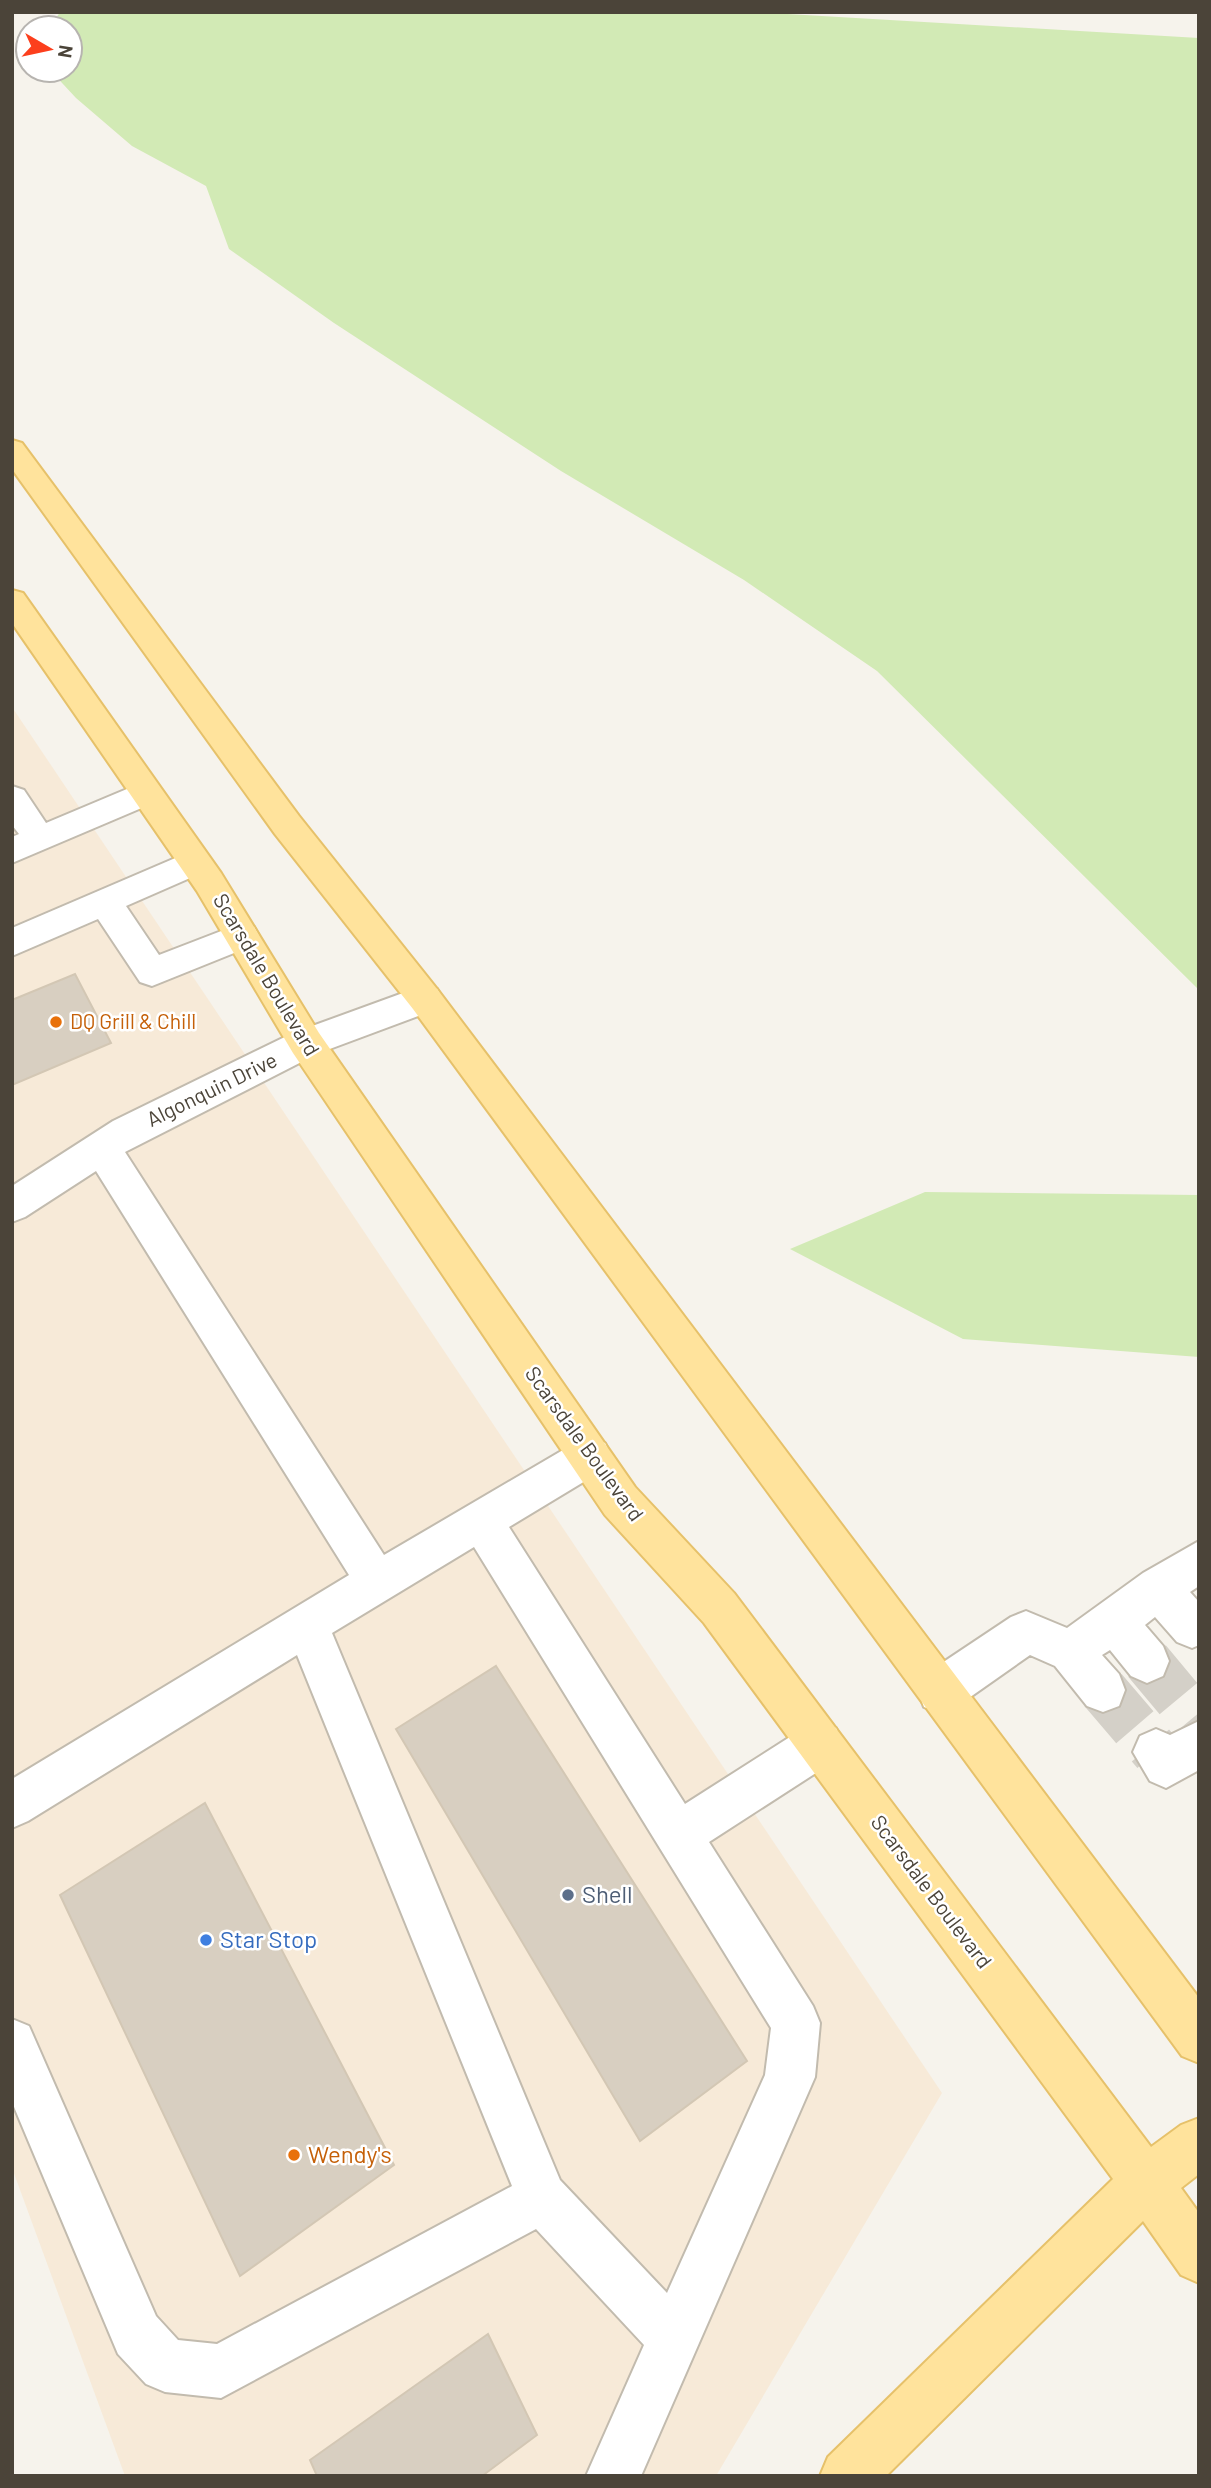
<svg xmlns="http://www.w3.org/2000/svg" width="1211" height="2488" viewBox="0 0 1211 2488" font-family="Barlow,sans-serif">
<rect width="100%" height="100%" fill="#f6f3ec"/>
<path fill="#f7ead8" d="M 12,707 L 942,2093 L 716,2476 L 125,2476 L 12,2168 Z"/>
<path fill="#d2eab5" d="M 60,12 L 752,12 L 1199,38 L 1199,993 L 1197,988 L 877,671 L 744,580 L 561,471 L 334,323 L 229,249 L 206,186 L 132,146 L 76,98 L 50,70 L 70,70 L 70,28 L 50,28 Z
M 925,1192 L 1199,1195 L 1199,1357 L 963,1339 L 790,1249 Z"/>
<path fill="#d8cfc1" stroke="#d3c7b4" stroke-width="2" d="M 75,974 L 111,1043 L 12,1085 L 12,1000 Z
M 496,1666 L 747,2061 L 640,2141 L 396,1729 Z
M 205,1803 L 394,2165 L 240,2276 L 60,1895 Z
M 488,2334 L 537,2435 L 482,2476 L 317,2476 L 310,2460 Z"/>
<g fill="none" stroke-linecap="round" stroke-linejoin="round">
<path stroke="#d4d0c8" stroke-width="49" stroke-dasharray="49 24" stroke-linecap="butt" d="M 1147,1661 L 1198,1722
M 1103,1690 L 1156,1752"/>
<defs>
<path id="minor" d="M 146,781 L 158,785 L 162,793 L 158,801 L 12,863 L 12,837 L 19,834 L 12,825 L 12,786 L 24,790 L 46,823 Z
M 194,850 L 206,853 L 211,862 L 206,871 L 126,906 L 159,955 L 242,923 L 254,927 L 259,936 L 254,945 L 152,986 L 140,982 L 98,919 L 12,956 L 12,928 Z
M 425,985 L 437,989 L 443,999 L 437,1009 L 319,1053 L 125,1152 L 384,1555 L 575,1443 L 590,1437 L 605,1443 L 611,1456 L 605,1469 L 509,1527 L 685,1804 L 804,1728 L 820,1721 L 836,1728 L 843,1744 L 836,1760 L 709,1842 L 813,2006 L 820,2023 L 815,2077 L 641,2476 L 586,2476 L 644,2345 L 536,2229 L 221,2398 L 165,2392 L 146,2384 L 118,2354 L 12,2102 L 12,2019 L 29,2026 L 156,2316 L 178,2340 L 217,2344 L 512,2186 L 297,1655 L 28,1821 L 12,1828 L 12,1779 L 349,1575 L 96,1171 L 25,1217 L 12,1222 L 12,1186 L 113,1121 L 293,1033 ZM 474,1547 L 771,2028 L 765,2075 L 667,2293 L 560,2180 L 332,1633 Z
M 1199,1541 L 1199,1586 L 1190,1592 L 1199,1602 L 1199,1645 L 1192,1648 L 1177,1642 L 1155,1617 L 1145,1625 L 1163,1646 L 1169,1661 L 1163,1676 L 1147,1683 L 1131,1676 L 1110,1650 L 1102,1655 L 1119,1674 L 1125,1690 L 1119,1706 L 1103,1712 L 1087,1706 L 1055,1666 L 1030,1655 L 956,1707 L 940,1713 L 924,1707 L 918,1691 L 924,1675 L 1011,1617 L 1026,1611 L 1067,1628 L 1143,1573 Z
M 1199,1721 L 1199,1770 L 1166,1788 L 1150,1781 L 1133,1752 L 1140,1736 L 1156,1729 L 1170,1735 Z"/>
<path id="major" d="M 12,440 L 22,443 L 299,816 L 437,989 L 1199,1998 L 1199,2063 L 1182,2056 L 413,1009 L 275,834 L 12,469 Z
M 12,590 L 23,593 L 221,873 L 319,1033 L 635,1487 L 734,1593 L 1151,2147 L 1181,2125 L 1199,2118 L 1199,2174 L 1181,2188 L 1199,2213 L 1199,2283 L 1181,2275 L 1143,2221 L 886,2476 L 820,2476 L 828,2457 L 1113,2179 L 704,1623 L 605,1515 L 293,1053 L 197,891 L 12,623 Z"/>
</defs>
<use href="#minor" stroke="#c2bbae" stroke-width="4"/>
<use href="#major" stroke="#e6c16a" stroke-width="4"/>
<use href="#minor" fill="#fff" fill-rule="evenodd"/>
<use href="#major" fill="#ffe39c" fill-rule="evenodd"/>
</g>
<g fill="#e8710a" stroke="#fff" stroke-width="2.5">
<circle cx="56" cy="1022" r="7"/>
<circle cx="294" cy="2155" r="7"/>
</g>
<circle fill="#5c6f8a" stroke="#fff" stroke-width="2.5" cx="568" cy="1895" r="7"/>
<circle fill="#3f7fe0" stroke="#fff" stroke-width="2.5" cx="206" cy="1940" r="7"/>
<g text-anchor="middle" stroke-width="5" stroke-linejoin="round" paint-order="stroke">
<g font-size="21" fill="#4b4439" stroke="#fff">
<text transform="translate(266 975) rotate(59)" y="7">Scarsdale Boulevard</text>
<text transform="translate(212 1090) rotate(-26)" y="7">Algonquin Drive</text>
<text transform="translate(584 1444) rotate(54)" y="7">Scarsdale Boulevard</text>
<text transform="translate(931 1892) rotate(53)" y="7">Scarsdale Boulevard</text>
</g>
<g font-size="21" fill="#c56008" stroke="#fff" text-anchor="start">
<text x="70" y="1029">DQ Grill &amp; Chill</text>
</g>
<g font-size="24" fill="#4e5e75" stroke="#fff" text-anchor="start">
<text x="582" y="1903">Shell</text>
</g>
<g font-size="24" fill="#366cbe" stroke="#fff" text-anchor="start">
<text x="220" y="1948">Star Stop</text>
</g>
<g font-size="24" fill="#c56008" stroke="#fff" text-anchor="start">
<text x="308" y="2163">Wendy's</text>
</g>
</g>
<rect width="1211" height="2488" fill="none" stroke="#4b4439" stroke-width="28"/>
<g transform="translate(49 49) rotate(99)"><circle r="33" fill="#ffffff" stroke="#b7b4b0" stroke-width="2"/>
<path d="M0-5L12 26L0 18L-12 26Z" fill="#fc3f1d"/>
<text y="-10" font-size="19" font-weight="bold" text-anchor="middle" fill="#4b4439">N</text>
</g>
</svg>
